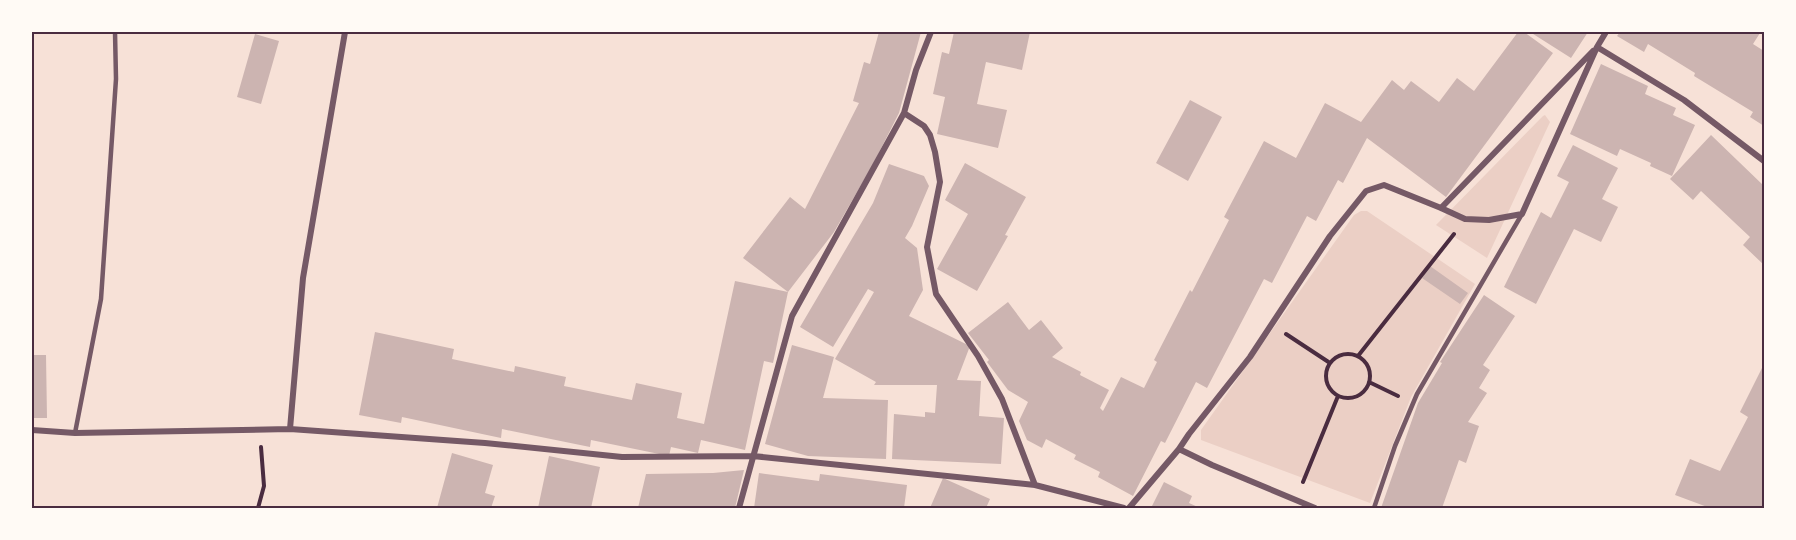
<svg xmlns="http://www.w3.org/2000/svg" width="1796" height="540" viewBox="0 0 1796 540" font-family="'Varela Round',sans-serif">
<rect width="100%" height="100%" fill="#f7e1d7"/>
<path fill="#ebcfc5" d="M 1545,115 L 1550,122 L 1487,258 L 1436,225 L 1543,116 Z
M 1361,211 L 1367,211 L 1475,284 L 1411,397 L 1370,503 L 1201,440 L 1201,430 L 1354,215 Z"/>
<path fill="#ccb4b1" d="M 879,32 L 921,32 L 899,113 L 872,166 L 834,232 L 788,292 L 773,363 L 764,361 L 745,450 L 701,440 L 698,453 L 671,447 L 669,456 L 591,440 L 590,447 L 502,429 L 501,438 L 402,417 L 401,423 L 359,415 L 375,332 L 454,349 L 452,359 L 514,372 L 515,366 L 566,377 L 564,386 L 632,400 L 636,383 L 682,393 L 677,418 L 704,424 L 735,281 L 788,292 L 743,258 L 790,197 L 805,209 L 859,103 L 853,101 L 864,62 L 870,64 Z
M 954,32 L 1030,32 L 1022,70 L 986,62 L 977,104 L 1007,110 L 998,148 L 937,134 L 945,97 L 933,94 L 942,52 L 949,54 Z
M 1518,32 L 1524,32 L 1553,53 L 1446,197 L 1367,138 L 1343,183 L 1338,180 L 1316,221 L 1307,216 L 1272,283 L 1264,279 L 1207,388 L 1196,382 L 1165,443 L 1161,441 L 1133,496 L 1098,477 L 1100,472 L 1074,459 L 1076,455 L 1046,439 L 1042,448 L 1027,440 L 1019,421 L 1028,402 L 1008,390 L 987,362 L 989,360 L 968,333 L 1008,302 L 1029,330 L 1041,320 L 1063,348 L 1052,357 L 1081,372 L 1080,375 L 1109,390 L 1100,408 L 1103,411 L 1121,377 L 1144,388 L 1157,362 L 1154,360 L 1190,290 L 1192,292 L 1229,220 L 1224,217 L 1264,141 L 1296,158 L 1325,103 L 1361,122 L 1392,80 L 1404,90 L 1411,81 L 1439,102 L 1457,78 L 1474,91 Z
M 1530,32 L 1588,32 L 1571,58 Z
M 1620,32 L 1760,33 L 1753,44 L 1764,51 L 1764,126 L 1750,117 L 1753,112 L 1694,76 L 1695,73 L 1648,44 L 1644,52 L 1617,36 Z
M 255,34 L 279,41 L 261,104 L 237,97 Z
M 1601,64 L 1648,86 L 1645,94 L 1676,108 L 1673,115 L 1695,125 L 1672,176 L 1650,166 L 1651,163 L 1620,149 L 1617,156 L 1570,134 Z
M 1190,100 L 1222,117 L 1188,181 L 1156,163 Z
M 1711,135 L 1764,186 L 1764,265 L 1743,245 L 1750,237 L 1701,191 L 1693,200 L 1670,179 Z
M 1573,145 L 1618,168 L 1602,199 L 1618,207 L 1601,242 L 1574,229 L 1536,304 L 1504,287 L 1541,212 L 1551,218 L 1569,182 L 1557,176 Z
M 965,163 L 1026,197 L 1005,235 L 1008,236 L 977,291 L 937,269 L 968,214 L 945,200 Z
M 889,164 L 924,176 L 929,186 L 912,226 L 905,238 L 917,248 L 923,290 L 909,316 L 970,346 L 957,380 L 981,381 L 979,416 L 1004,418 L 1001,464 L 892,459 L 894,414 L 925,417 L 925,412 L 935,413 L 937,385 L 874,385 L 876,382 L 835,359 L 874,292 L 868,289 L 833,347 L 800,327 L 873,203 Z
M 1430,266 L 1468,293 L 1460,304 L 1422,278 Z
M 1484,295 L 1515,316 L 1483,365 L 1490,370 L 1479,388 L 1487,393 L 1468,422 L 1479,426 L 1466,463 L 1459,460 L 1442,508 L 1381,508 L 1418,403 L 1442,363 L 1440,362 Z
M 792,345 L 834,357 L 823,398 L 888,400 L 886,459 L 808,456 L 765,444 Z
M 32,355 L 46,355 L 47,418 L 32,418 Z
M 1764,364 L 1764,508 L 1710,508 L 1675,495 L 1690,459 L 1720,471 L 1748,417 L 1740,412 Z
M 452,453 L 493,465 L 485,493 L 495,496 L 491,508 L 437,508 Z
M 549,456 L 600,467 L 591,508 L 538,508 Z
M 744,470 L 735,508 L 638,508 L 646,474 L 713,473 Z
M 759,473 L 819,481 L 820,474 L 907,485 L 904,508 L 754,508 Z
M 943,478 L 990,499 L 986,508 L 930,508 Z
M 1164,482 L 1192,496 L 1189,503 L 1200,508 L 1151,508 Z"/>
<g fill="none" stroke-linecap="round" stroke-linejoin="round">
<path stroke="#4a2c40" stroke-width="4" d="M 1286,334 L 1330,363
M1326 376a22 22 0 1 1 44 0a22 22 0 1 1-44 0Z
M 1358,356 L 1454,234
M 1369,382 L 1398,396
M 1303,482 L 1338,396
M 258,508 L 264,486 L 261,447"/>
<path stroke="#755966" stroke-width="4.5" d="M 75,433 L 101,299 L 116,79 L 115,32
M 1374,508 L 1395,446 L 1417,394 L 1522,214"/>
<path stroke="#755966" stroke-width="6" d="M 1597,47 L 1684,100 L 1764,161
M 904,113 L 924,126 L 930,135 L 935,152 L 940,182 L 927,247 L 936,294 L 978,356 L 1002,399 L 1035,485
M 1441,208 L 1593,51
M 290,429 L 303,278 L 345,32
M 32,430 L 75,433 L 290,429 L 485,443 L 622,457 L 753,456 L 1035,485 L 1124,508
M 1179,449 L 1212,465 L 1315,508
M 739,508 L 792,316 L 904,113 L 916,70 L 931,32
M 1129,508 L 1179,449 L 1189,434 L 1250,357 L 1330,236 L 1366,191 L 1384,185 L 1441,208 L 1465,219 L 1489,220 L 1522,214 L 1597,47 L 1606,32"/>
</g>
<rect width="1796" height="540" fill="none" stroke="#fffaf5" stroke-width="66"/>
<rect x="33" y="33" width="1730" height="474" fill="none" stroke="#4a2c40" stroke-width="2"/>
</svg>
